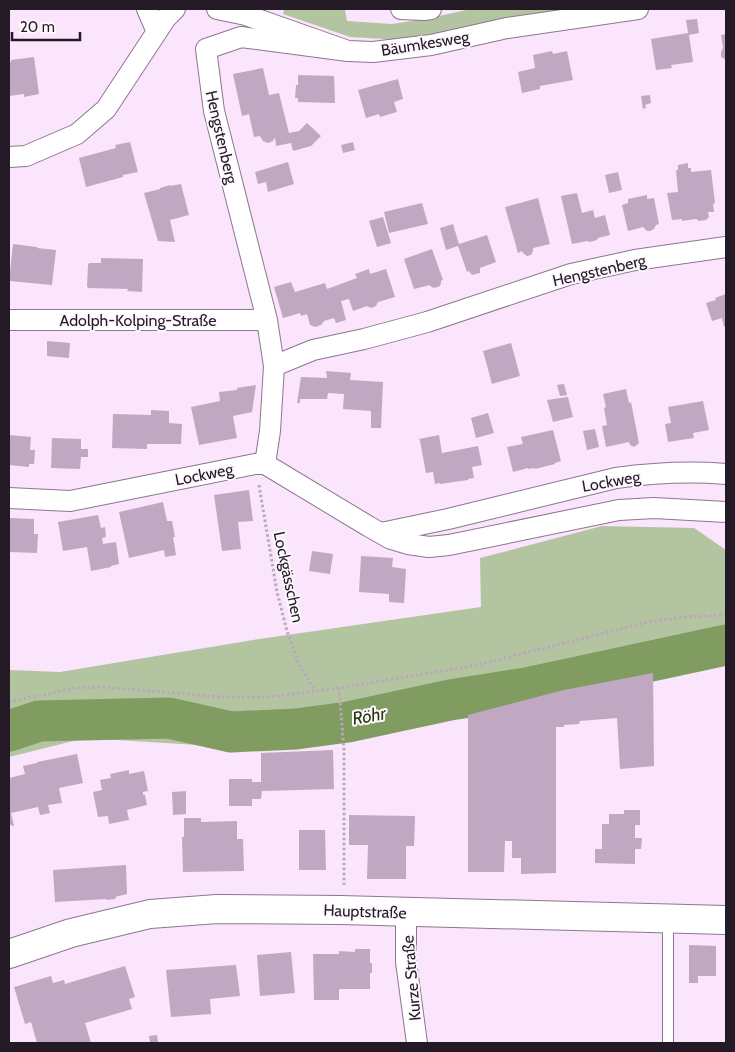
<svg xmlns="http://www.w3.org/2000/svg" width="735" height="1052" viewBox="0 0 735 1052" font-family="Cabin,sans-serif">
<rect width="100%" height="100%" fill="#fae5fc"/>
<path fill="#b3c5a0" d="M 284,9 L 338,9 L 345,10 L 347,21 L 392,24 L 425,19 L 471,9 L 595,9 L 402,40 L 350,37 L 283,14 Z
M 602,526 L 694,528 L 726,550 L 726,636 L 664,652 L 569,671 L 435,709 L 229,747 L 85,738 L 9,757 L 9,670 L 60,672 L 253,640 L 481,607 L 480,558 Z"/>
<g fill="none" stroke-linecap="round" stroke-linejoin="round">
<path stroke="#809c61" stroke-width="41" d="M 9,731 L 39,721 L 169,718 L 231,732 L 296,729 L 348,722 L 450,700 L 526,688 L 726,645"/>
</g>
<path fill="#c0a8c3" d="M 697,19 L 699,33 L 689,35 L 693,62 L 671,65 L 672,68 L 656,70 L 651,39 L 688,33 L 686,20 Z
M 726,34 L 726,60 L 721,57 L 721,52 L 723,48 L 721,35 Z
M 552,51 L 553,54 L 567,51 L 573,80 L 540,86 L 540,89 L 522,93 L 518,72 L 535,68 L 533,55 Z
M 34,57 L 39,94 L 24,97 L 24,94 L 9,96 L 9,62 L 11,62 L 11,60 Z
M 263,68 L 269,95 L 279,93 L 289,133 L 299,131 L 307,123 L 321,136 L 311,146 L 293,151 L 291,143 L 276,146 L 275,137 L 273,141 L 268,143 L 263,141 L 260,136 L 254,137 L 249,114 L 242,116 L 233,74 Z
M 298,75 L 334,76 L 335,103 L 298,102 L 298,98 L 295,98 L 296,85 L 298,85 Z
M 398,79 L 403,99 L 394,102 L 397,112 L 380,117 L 379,114 L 366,118 L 358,90 Z
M 650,95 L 651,103 L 645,105 L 646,108 L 643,109 L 641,96 Z
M 130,142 L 138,172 L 123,175 L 123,177 L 86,187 L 79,158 L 116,148 L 115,145 Z
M 353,142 L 355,150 L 343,153 L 341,145 Z
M 288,162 L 294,184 L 268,192 L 266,182 L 258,184 L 255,172 Z
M 688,163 L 688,168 L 691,168 L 691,172 L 711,170 L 715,203 L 713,204 L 714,212 L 708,212 L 709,217 L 706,220 L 699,221 L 696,219 L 682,221 L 682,219 L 672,220 L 667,193 L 678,192 L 676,170 L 678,170 L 678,165 Z
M 618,172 L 622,190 L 609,193 L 605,175 Z
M 181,184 L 189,215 L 170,220 L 175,242 L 158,241 L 144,193 L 160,189 L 160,188 L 170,185 L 170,186 Z
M 577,193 L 582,213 L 593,210 L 595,218 L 605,215 L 610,235 L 598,238 L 597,240 L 590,242 L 587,241 L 572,244 L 561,196 Z
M 647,195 L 647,199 L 654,198 L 659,224 L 656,225 L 654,229 L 650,231 L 647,231 L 643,227 L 628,231 L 622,205 L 628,203 L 628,199 Z
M 538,198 L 550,244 L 533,248 L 533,251 L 531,255 L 527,256 L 523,253 L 522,251 L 518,253 L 505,207 Z
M 422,203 L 428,224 L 389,233 L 384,212 Z
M 383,217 L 391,243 L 377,247 L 369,221 Z
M 453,224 L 459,244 L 487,235 L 496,262 L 480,268 L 480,273 L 472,275 L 469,271 L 467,272 L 458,246 L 446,250 L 440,228 Z
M 13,244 L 37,247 L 37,248 L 56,250 L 52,285 L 9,281 Z
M 432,249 L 443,280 L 441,281 L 441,283 L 440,286 L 434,288 L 430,286 L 430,285 L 414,289 L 404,259 Z
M 101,258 L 143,259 L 142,292 L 127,291 L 128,289 L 88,288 L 87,286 L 88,265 L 89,263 L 101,263 Z
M 369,269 L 370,274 L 386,269 L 395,297 L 378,302 L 376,306 L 371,308 L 367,306 L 353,311 L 349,299 L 341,301 L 346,320 L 336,323 L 334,318 L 324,321 L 321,325 L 315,327 L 310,325 L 307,314 L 301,316 L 300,313 L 283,318 L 274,287 L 291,282 L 295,292 L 325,283 L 327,289 L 357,278 L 355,274 Z
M 726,294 L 726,326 L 724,327 L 722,318 L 712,321 L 706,303 L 716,300 L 715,298 Z
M 47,341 L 70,343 L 69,358 L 47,356 Z
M 511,343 L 520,376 L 492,384 L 483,351 Z
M 326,371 L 351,373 L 350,380 L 383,382 L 381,428 L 371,428 L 371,411 L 343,409 L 344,394 L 328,393 L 327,399 L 300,399 L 300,403 L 297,403 L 301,377 L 327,378 Z
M 564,384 L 567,395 L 560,396 L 557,385 Z
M 256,385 L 252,412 L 233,416 L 237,438 L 199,445 L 191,407 L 220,401 L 219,392 L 237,390 L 237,388 Z
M 626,389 L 629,403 L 631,402 L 639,443 L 634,447 L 630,445 L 629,442 L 606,447 L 602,426 L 607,425 L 604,408 L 606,407 L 603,394 Z
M 568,397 L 573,417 L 553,422 L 547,400 Z
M 703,401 L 709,430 L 693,433 L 694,438 L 668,442 L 665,424 L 671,423 L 668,407 Z
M 151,410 L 169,411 L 169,423 L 182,424 L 181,444 L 147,444 L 147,449 L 112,448 L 113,414 L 151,415 Z
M 488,413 L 494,433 L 476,438 L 471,418 Z
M 595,429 L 599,447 L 587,450 L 583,431 Z
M 553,430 L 561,461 L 555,463 L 555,464 L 535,469 L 535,468 L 528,469 L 528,468 L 513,472 L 507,447 L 523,444 L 521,437 Z
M 9,435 L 31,437 L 30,450 L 35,450 L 34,464 L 29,464 L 29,467 L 9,465 Z
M 439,435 L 442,453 L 478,446 L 482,465 L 472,467 L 474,478 L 468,479 L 468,480 L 440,484 L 440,483 L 435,484 L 433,472 L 426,473 L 420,441 L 419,439 Z
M 52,438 L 81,439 L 81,449 L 88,449 L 88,457 L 81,457 L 80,469 L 51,468 Z
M 249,490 L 253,521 L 238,522 L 241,549 L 222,551 L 214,495 Z
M 163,502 L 167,521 L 172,521 L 175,537 L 173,537 L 176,555 L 165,557 L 164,550 L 129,558 L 119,512 Z
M 98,515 L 101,528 L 105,527 L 106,537 L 102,538 L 103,544 L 116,542 L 119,564 L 111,566 L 111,567 L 91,571 L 87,547 L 63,551 L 58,522 Z
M 9,518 L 34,519 L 34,534 L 38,534 L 37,553 L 9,552 Z
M 312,551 L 333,554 L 330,574 L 309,571 Z
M 361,556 L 393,558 L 392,567 L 406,569 L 404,603 L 389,602 L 389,594 L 359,592 Z
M 653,673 L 654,766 L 620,769 L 617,718 L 580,721 L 579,724 L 564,725 L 564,727 L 556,727 L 556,873 L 521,874 L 521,858 L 512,858 L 512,841 L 505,841 L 504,872 L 468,872 L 468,715 L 564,690 Z
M 333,750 L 334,789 L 262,791 L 261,799 L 252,799 L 252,806 L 229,806 L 229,779 L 252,779 L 252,782 L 261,782 L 261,753 Z
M 77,754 L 83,783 L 59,788 L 62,803 L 48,805 L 50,813 L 40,815 L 38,807 L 11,813 L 14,826 L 12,826 L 12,825 L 9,825 L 9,778 L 25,774 L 23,766 L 37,763 L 37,762 Z
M 129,770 L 129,774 L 144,771 L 148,791 L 143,792 L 143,795 L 145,795 L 147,805 L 127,810 L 129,820 L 109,824 L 108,816 L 98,817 L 93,792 L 102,790 L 100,780 L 111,778 L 110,774 Z
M 186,791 L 186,814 L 173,815 L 172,792 Z
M 624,810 L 640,810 L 640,825 L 635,825 L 635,838 L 642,838 L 641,849 L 635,849 L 635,864 L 595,863 L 595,849 L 602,849 L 602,824 L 609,824 L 609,814 L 624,814 Z
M 349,815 L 415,816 L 414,846 L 406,846 L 406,879 L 367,879 L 368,845 L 349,845 Z
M 184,818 L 201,818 L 201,822 L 237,821 L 237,839 L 243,839 L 244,871 L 183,872 L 182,837 L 184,837 Z
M 299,830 L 325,830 L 326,870 L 299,870 Z
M 126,865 L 127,894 L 115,897 L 116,899 L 106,900 L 106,899 L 55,902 L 53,870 Z
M 689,945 L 716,946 L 716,976 L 698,976 L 698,983 L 689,983 Z
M 355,949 L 370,949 L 370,963 L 372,963 L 372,973 L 370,973 L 370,989 L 339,989 L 339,1000 L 314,1000 L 313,954 L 339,954 L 339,951 L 355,952 Z
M 291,952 L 295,993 L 260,996 L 257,955 Z
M 236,965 L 240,996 L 210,999 L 211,1014 L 171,1017 L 166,970 Z
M 125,966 L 135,997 L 129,999 L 132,1009 L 85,1023 L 91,1043 L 37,1043 L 31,1022 L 25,1024 L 14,987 L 51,976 L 53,983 L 64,980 L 65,984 Z
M 157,1035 L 158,1043 L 150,1043 L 149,1036 Z"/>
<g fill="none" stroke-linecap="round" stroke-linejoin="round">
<defs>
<path id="lane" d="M 668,1043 L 668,919"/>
<path id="street" d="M 147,9 L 157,32
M 217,9 L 246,15 L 348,51 L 373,52 L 431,45 L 507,28 L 638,9
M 401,9 L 424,10 L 431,9
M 9,157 L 26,156 L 77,134 L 106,109 L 166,18 L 175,9
M 9,320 L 267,320
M 274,366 L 313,350 L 364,339 L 427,322 L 571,274 L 635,260 L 726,247
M 265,464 L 270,431 L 274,366 L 267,320 L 214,111 L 206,49 L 241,37 L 348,51
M 9,498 L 70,501 L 255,464 L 265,464 L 368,526 L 391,539 L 408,544 L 429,547 L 449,545 L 619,510 L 654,508 L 726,512
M 381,533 L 448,519 L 616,478 C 652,473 690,471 726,474
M 406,913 L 406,962 L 417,1043"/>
<path id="secondary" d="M 9,954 L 71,933 L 150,914 L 217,909 L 340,910 L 726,920"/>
</defs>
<use href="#lane" stroke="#8d7690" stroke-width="12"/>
<use href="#street" stroke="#8d7690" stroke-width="22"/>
<use href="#secondary" stroke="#8d7690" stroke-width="30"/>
<path stroke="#b9a8bb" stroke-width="3" stroke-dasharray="2.5 2.5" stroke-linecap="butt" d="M 259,485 L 277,592 L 287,631 L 298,662 L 315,691
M 339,688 L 344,750 L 344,885
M 9,702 L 75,688 L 101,687 L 223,697 L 268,697 L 339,688 L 477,665 L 648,622 L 685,617 L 726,615"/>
<use href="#lane" stroke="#fff" stroke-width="10"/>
<use href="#street" stroke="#fff" stroke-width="20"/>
<use href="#secondary" stroke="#fff" stroke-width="28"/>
</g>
<g text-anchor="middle" stroke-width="4" stroke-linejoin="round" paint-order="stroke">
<g font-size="16" fill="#231a25" stroke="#fdf8fe">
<text transform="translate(425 43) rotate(-9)" y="6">Bäumkesweg</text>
<text transform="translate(222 137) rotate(77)" y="6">Hengstenberg</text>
<text transform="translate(599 270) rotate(-13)" y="6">Hengstenberg</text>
<text x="138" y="326">Adolph-Kolping-Straße</text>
<text transform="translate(204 474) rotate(-11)" y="6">Lockweg</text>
<text transform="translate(611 481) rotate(-10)" y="6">Lockweg</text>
<text transform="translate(289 577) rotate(78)" y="6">Lockgässchen</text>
<text transform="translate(365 911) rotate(2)" y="6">Hauptstraße</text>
<text transform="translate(411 978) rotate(-95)" y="6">Kurze Straße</text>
</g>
<g font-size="18" font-style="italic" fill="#26380c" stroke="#fdf8fe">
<text transform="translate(369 716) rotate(-10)" y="6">Röhr</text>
</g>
</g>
<rect width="735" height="1052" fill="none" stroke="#231a25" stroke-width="20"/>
<path d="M12 32v8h68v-8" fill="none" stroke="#231a25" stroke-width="2.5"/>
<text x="20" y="32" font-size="15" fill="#231a25" stroke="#fdf8fe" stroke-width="4" paint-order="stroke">20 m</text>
</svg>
